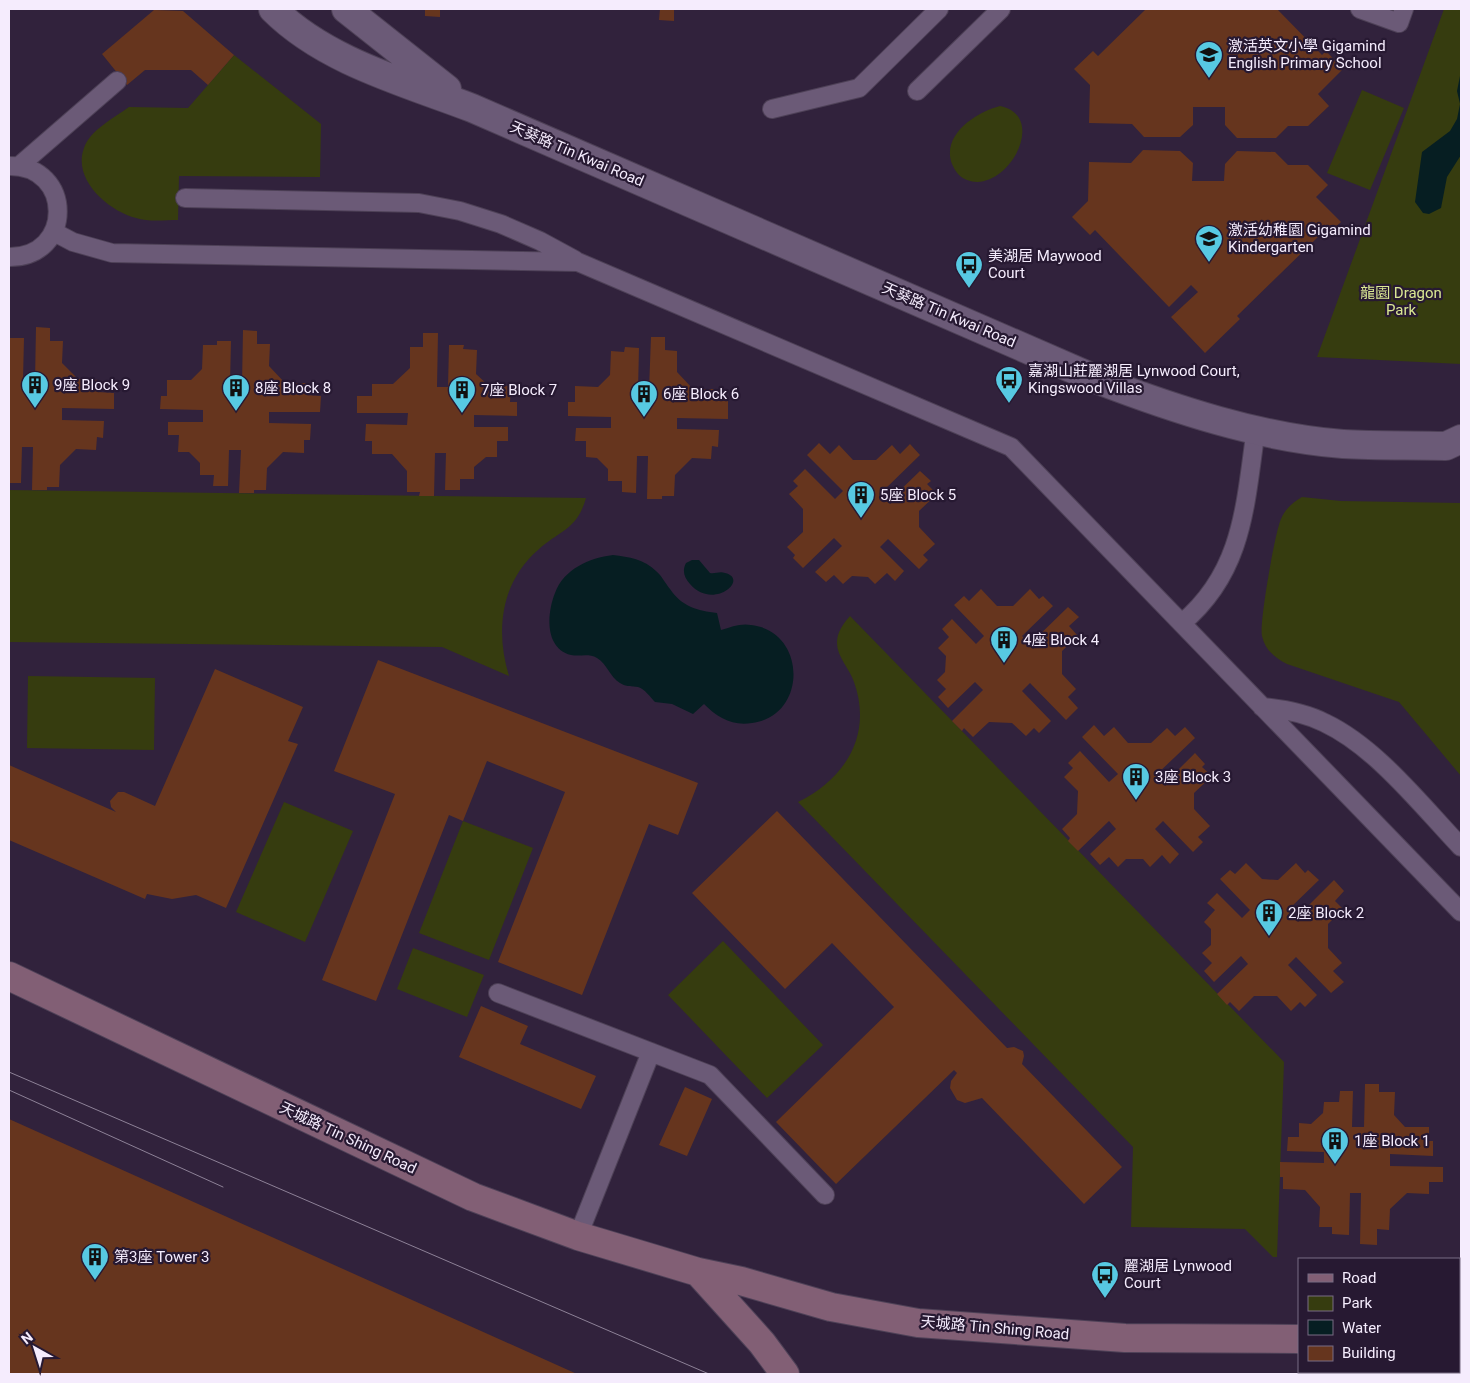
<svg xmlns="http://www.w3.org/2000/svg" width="1470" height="1383" viewBox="0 0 1470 1383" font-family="Roboto,'Noto Sans TC',sans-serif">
<rect width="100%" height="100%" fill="#31223c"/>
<path fill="#363c0f" d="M 1444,9 L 1461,9 L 1461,364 L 1317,357 Z
M 234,55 L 321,124 L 320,177 L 179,176 L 178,220 C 165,220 148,222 136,218 C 109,211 72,180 84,148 C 90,130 114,118 129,107 L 188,108 Z
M 1362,90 L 1404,108 L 1370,190 L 1327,173 Z
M 1000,106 C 1050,116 1006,195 967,180 C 959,177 955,171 952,164 C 941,135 976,112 1000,106 Z
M 9,490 L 586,498 C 577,530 560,530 538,550 C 501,582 495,631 509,676 L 442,647 L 9,642 Z
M 1302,497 L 1341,501 L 1461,503 L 1461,776 L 1399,702 L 1287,664 C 1275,658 1265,650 1262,636 C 1259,624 1275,532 1281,519 C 1285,509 1293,502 1302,497 Z
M 850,616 L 1284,1062 L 1277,1257 L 1273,1257 L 1245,1229 L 1131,1227 L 1133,1147 L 798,802 C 845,779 873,735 854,682 C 850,669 837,657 837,643 C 837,632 843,624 850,616 Z
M 28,676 L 155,678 L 154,750 L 27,748 Z
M 284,802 L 353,831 L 305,942 L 236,912 Z
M 463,821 L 533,848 L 489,960 L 419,933 Z
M 723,941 L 823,1045 L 767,1098 L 668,995 Z
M 413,948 L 484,975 L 467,1017 L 397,989 Z"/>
<path fill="#061e22" d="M 1461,71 L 1461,155 L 1447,177 L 1441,208 L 1429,214 L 1423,213 L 1415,202 L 1422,152 L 1450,131 L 1457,119 L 1460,104 L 1457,91 Z
M 613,555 C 629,557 644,559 656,571 C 662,576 665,583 670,589 C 681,606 698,611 717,613 L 721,630 C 731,627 741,623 751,625 C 807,631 808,716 752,723 C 732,726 718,718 704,704 L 693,714 L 672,704 L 655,702 C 650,697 645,689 638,687 C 632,686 626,687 620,683 C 610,677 607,664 597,658 C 588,653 580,657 571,655 C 544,648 547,613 555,593 C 564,569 589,558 613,555 Z
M 692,560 L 699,560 L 710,573 C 715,574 720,571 725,573 C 750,579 713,611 690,584 C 684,577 682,571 686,563 Z"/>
<path fill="#66351e" d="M 425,9 L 440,9 L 440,17 L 425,16 Z
M 660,9 L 674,9 L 674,21 L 659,20 Z
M 1146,9 L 1277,9 L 1322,55 L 1326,51 L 1343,69 L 1318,94 L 1329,106 L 1308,126 L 1288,126 L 1276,138 L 1237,138 L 1225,125 L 1225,107 L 1193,107 L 1193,125 L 1180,137 L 1144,137 L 1132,124 L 1089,123 L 1090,85 L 1074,69 L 1093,51 L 1098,56 Z
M 154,10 L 183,11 L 234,55 L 208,85 L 191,70 L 145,70 L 127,85 L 102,54 Z
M 1143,150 L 1180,151 L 1193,163 L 1192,181 L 1224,181 L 1225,164 L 1237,151 L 1275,152 L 1288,165 L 1308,165 L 1328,185 L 1316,197 L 1341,222 L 1322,240 L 1319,236 L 1237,316 L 1240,319 L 1205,353 L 1171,317 L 1198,292 L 1191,285 L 1169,307 L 1095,230 L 1090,235 L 1072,217 L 1088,201 L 1089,162 L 1131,163 Z
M 36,327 L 50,328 L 50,341 L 63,341 L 62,363 L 78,379 L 99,380 L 98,392 L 114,393 L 114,409 L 62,408 L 62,420 L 104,421 L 103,438 L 97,437 L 96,450 L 76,449 L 60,465 L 59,487 L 47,487 L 47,490 L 32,490 L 33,447 L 22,447 L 21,483 L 9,483 L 9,342 L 10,338 L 24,338 L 23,380 L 35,381 Z
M 243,330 L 257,331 L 257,344 L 270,344 L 269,366 L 285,383 L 306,383 L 306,395 L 321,396 L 320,412 L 269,412 L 269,423 L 311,424 L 310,440 L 304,440 L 304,453 L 283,452 L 267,468 L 266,490 L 254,490 L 254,493 L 239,493 L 241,450 L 229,450 L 228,486 L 213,486 L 214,475 L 200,475 L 200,463 L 189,452 L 178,452 L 179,435 L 168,435 L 168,422 L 203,422 L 203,410 L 160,409 L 161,396 L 167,396 L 167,380 L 191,380 L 202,369 L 203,345 L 217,345 L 217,341 L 231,341 L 230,383 L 242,383 Z
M 423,333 L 438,333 L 437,387 L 448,387 L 449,345 L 464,345 L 463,349 L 477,350 L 476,374 L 488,385 L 511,386 L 510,402 L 517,402 L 517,416 L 474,415 L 474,427 L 508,427 L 508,441 L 497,441 L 497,457 L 486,457 L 474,467 L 474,479 L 460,479 L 460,490 L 445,490 L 446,453 L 435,453 L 434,496 L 419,496 L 420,492 L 407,492 L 407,471 L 392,454 L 372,454 L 372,441 L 365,441 L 366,424 L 407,425 L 408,413 L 357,413 L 357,396 L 372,396 L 372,384 L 393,384 L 410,368 L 410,347 L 423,347 Z
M 651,337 L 665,337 L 665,350 L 677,351 L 677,372 L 693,389 L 714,389 L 714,401 L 728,401 L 728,419 L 677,418 L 677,429 L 719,430 L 718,447 L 712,446 L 711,459 L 692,458 L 675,475 L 674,496 L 662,496 L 662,499 L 647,499 L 648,456 L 637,456 L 636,493 L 622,492 L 622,481 L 608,481 L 608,469 L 597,458 L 586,457 L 586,441 L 575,441 L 576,428 L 611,428 L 611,417 L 568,416 L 568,402 L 575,402 L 575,386 L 598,387 L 610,375 L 611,351 L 624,352 L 625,347 L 639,348 L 638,390 L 649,390 Z
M 819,443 L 830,454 L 839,445 L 853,460 L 876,460 L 892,445 L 900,454 L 910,444 L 920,455 L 882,492 L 890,500 L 920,471 L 931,481 L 927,484 L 937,494 L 919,511 L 919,527 L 935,544 L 923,555 L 928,560 L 919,569 L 888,539 L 880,547 L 904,571 L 895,581 L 887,573 L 875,584 L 868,577 L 852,576 L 843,584 L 834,575 L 826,582 L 815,572 L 842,546 L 834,538 L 803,568 L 793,558 L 795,555 L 787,547 L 803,532 L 803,509 L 789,494 L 798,486 L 793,481 L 805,469 L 835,499 L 843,491 L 807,455 Z
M 981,589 L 997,606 L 1013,606 L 1030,589 L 1039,599 L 1043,596 L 1053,606 L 1022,636 L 1030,644 L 1068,607 L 1079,617 L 1069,626 L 1078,636 L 1062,651 L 1062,674 L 1076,689 L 1068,697 L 1078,708 L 1066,720 L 1030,683 L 1022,691 L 1051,721 L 1039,733 L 1034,728 L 1026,736 L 1012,723 L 989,722 L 973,737 L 964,728 L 962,731 L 952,721 L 983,690 L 975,682 L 948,708 L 938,697 L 946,689 L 937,680 L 945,672 L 946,656 L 938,648 L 949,637 L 942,629 L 952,619 L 976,644 L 984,636 L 954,605 L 964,596 L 969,601 Z
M 378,660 L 698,783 L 678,835 L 649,824 L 582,995 L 498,962 L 565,792 L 487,761 L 463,821 L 449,815 L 376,1001 L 322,980 L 395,794 L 334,771 Z
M 215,669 L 303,707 L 288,741 L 298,744 L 226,908 L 196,895 L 172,899 L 147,894 L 145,899 L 9,840 L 9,765 L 116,812 L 111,807 L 110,801 L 118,792 L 124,792 L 155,806 Z
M 1094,725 L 1104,736 L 1114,727 L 1128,743 L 1151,743 L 1167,728 L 1175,736 L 1185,727 L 1195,738 L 1156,775 L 1165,783 L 1195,753 L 1205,764 L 1202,767 L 1212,776 L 1194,793 L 1194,809 L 1210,826 L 1198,837 L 1203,842 L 1193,852 L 1163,821 L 1155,829 L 1179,854 L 1170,864 L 1162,855 L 1150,867 L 1143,859 L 1126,859 L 1118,867 L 1109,857 L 1100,865 L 1090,854 L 1116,829 L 1109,821 L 1078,851 L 1068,841 L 1070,838 L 1062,829 L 1077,814 L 1078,791 L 1064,777 L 1073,768 L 1068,763 L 1080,751 L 1109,782 L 1118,774 L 1082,737 Z
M 777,811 L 1007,1048 L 1014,1047 L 1023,1051 L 1024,1056 L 1022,1064 L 1122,1167 L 1084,1204 L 982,1098 L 965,1103 L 957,1100 L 950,1088 L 951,1081 L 957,1073 L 954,1070 L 836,1184 L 776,1122 L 894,1007 L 832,943 L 785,989 L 692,893 Z
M 1246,863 L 1262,879 L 1278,880 L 1296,863 L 1305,873 L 1308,870 L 1319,880 L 1288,910 L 1296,918 L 1334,880 L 1344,891 L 1335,901 L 1343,909 L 1328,924 L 1328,948 L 1342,963 L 1333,971 L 1344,982 L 1331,993 L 1296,957 L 1288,965 L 1317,995 L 1305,1007 L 1300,1002 L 1291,1011 L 1277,996 L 1254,996 L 1239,1011 L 1230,1002 L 1227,1005 L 1217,994 L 1248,964 L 1241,956 L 1214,982 L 1204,971 L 1212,963 L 1202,953 L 1211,945 L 1211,929 L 1204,922 L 1215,910 L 1207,903 L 1217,893 L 1242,918 L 1250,910 L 1220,879 L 1230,870 L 1235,874 Z
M 481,1006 L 528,1026 L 520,1044 L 596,1076 L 581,1109 L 459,1057 Z
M 1365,1084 L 1379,1084 L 1379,1092 L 1395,1092 L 1394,1115 L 1405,1127 L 1429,1127 L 1429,1141 L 1433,1141 L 1433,1156 L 1390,1154 L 1390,1166 L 1443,1167 L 1443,1182 L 1429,1182 L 1429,1194 L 1407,1193 L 1390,1209 L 1389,1230 L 1377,1229 L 1377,1245 L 1360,1244 L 1361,1193 L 1350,1193 L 1349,1235 L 1332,1234 L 1332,1227 L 1319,1227 L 1320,1207 L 1305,1190 L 1283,1189 L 1283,1177 L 1280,1177 L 1280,1162 L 1324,1163 L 1324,1152 L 1287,1151 L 1288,1137 L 1299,1137 L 1299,1123 L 1311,1124 L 1323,1113 L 1324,1102 L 1339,1102 L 1340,1091 L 1353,1091 L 1352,1127 L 1364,1127 Z
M 685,1087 L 712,1099 L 687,1156 L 659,1145 Z
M 9,1119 L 577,1374 L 9,1374 Z"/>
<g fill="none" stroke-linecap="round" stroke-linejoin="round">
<defs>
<path id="service" d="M 1360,9 L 1399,23 L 1404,9
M 917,91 L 1001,9
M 772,109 L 859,88 L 939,9
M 9,166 C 74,165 74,258 9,257
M 19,166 L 117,81
M 185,198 L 419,203 L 460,211 L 501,224 L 540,241 L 575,260
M 54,232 L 73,242 L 112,253 L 578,262 L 1011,447 L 1461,912
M 1182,623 C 1244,571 1245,504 1256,429
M 1262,707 C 1284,709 1306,713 1325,723 C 1376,747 1422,806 1461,847
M 498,993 L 710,1075 L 825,1195
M 578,1236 L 651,1052"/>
<path id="tertiary" d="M 273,9 C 325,61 404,82 472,108 L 1098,380 C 1174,409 1261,438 1343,444 C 1377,446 1412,445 1446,446 L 1461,439
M 346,9 L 447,89"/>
<path id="secondary" d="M 9,976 L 473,1197 L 578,1236 L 698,1272 L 741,1281 L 831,1307 L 918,1323 L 1125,1338 L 1299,1339
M 698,1272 L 762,1343 L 785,1374
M 1459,1341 L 1461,1341"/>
</defs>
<use href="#service" stroke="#4e4157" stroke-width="20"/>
<use href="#tertiary" stroke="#4e4157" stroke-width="30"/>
<use href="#secondary" stroke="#4e4157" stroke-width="30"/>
<use href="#service" stroke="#6b5a77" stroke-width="18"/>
<use href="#tertiary" stroke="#6b5a77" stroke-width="28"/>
<use href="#secondary" stroke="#825f75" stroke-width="28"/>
<path stroke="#8d8197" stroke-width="1" d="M 9,1072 L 709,1374
M 9,1090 L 223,1187"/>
</g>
<defs>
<symbol id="school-pin" viewBox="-11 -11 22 30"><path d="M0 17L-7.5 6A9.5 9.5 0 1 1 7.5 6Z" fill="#57c9e2" stroke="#271932"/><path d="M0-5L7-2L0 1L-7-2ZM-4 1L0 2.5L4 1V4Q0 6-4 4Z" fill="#111"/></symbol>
<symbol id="bus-pin" viewBox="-11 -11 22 30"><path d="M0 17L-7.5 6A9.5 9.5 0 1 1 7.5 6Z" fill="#57c9e2" stroke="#271932"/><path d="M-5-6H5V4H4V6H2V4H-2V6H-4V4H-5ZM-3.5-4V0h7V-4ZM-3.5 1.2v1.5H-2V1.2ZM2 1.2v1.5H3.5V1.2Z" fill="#111"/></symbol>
<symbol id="building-pin" viewBox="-11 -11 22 30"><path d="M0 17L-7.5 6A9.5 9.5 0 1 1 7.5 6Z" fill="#57c9e2" stroke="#271932"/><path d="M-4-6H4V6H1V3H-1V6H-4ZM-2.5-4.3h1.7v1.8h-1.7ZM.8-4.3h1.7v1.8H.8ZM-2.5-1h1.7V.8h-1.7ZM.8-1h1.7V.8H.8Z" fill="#111"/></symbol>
</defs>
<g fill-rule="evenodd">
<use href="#school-pin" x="1193" y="39" width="32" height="43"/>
<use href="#school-pin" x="1193" y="223" width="32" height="43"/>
<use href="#bus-pin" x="953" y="249" width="32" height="43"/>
<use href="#bus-pin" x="993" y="364" width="32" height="43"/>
<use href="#building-pin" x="19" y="369" width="32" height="43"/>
<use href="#building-pin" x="220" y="372" width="32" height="43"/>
<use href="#building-pin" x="446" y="374" width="32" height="43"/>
<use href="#building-pin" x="628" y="378" width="32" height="43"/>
<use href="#building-pin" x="845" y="479" width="32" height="43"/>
<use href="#building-pin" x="988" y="624" width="32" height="43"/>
<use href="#building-pin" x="1120" y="761" width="32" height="43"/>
<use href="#building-pin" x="1253" y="897" width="32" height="43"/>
<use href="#building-pin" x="1319" y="1125" width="32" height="43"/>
<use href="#building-pin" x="79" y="1241" width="32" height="43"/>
<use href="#bus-pin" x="1089" y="1259" width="32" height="43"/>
</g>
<g text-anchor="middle" stroke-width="4.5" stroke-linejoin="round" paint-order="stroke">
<g font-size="15" fill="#f5ecfd" stroke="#271932" text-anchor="start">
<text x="1228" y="51">激活英文小學 Gigamind<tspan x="1228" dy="17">English Primary School</tspan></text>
<text x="1228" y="235">激活幼稚園 Gigamind<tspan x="1228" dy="17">Kindergarten</tspan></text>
<text x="988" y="261">美湖居 Maywood<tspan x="988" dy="17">Court</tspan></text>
<text x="1028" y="376">嘉湖山莊麗湖居 Lynwood Court,<tspan x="1028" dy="17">Kingswood Villas</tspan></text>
<text x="54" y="390">9座 Block 9</text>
<text x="255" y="393">8座 Block 8</text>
<text x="481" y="395">7座 Block 7</text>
<text x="663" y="399">6座 Block 6</text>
<text x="880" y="500">5座 Block 5</text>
<text x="1023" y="645">4座 Block 4</text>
<text x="1155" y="782">3座 Block 3</text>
<text x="1288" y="918">2座 Block 2</text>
<text x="1354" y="1146">1座 Block 1</text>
<text x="114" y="1262">第3座 Tower 3</text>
<text x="1124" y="1271">麗湖居 Lynwood<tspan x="1124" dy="17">Court</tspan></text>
</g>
<g font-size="15" fill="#f5ecfd" stroke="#271932">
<text transform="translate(577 154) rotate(23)" y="5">天葵路 Tin Kwai Road</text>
<text transform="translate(949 315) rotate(23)" y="5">天葵路 Tin Kwai Road</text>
<text transform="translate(348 1138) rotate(25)" y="5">天城路 Tin Shing Road</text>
<text transform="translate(995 1328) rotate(5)" y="5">天城路 Tin Shing Road</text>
</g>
<g font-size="15" fill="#dae793" stroke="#271932">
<text x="1401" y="298">龍園 Dragon<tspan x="1401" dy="17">Park</tspan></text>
</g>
</g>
<rect width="1470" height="1383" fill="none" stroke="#f5ecfd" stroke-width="20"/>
<rect x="1298" y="1258" width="162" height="115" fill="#271932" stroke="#796d83"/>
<rect x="1308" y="1274" width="25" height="8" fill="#825f75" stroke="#796d83"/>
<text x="1342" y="1283" font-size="15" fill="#f5ecfd">Road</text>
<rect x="1308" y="1296" width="25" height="15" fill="#363c0f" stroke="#796d83"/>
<text x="1342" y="1308" font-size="15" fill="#f5ecfd">Park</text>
<rect x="1308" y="1320" width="25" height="15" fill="#061e22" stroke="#796d83"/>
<text x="1342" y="1333" font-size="15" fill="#f5ecfd">Water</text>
<rect x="1308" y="1346" width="25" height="15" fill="#66351e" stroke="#796d83"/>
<text x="1342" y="1358" font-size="15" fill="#f5ecfd">Building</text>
<g transform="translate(35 1348) rotate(321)" stroke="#271932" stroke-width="4" paint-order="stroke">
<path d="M0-4L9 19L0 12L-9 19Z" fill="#f5ecfd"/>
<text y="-8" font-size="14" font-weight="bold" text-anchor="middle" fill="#f5ecfd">N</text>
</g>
</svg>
